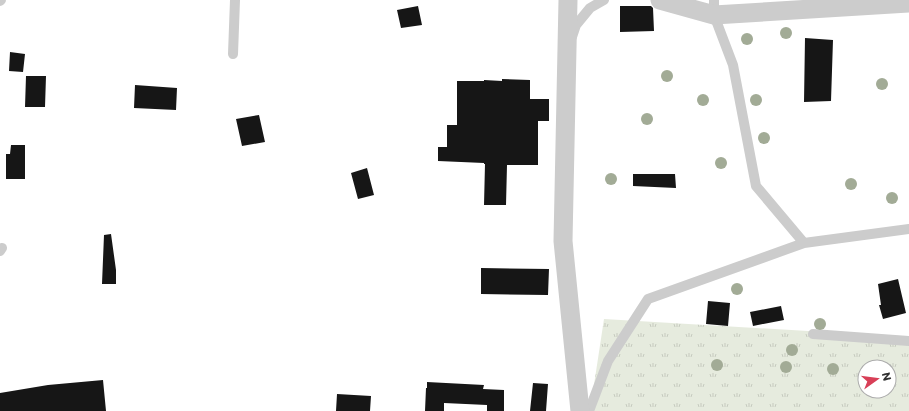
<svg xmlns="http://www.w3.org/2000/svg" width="909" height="411" viewBox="0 0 909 411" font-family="Commissioner,sans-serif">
<defs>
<pattern id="grass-tufts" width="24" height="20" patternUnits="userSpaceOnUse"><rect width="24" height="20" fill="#e6ebde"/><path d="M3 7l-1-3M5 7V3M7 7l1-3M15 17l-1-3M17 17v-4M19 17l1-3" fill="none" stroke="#c6cabf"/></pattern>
</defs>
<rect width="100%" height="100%" fill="#fff"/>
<path fill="url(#grass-tufts)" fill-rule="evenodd" d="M 604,319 L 909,337 L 909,411 L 590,411 ZM 865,367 L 889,367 L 889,391 L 865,391 Z"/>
<path fill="#161616" d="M 418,6 L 422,25 L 401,28 L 397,10 Z
M 620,6 L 651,6 L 653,8 L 654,31 L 620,32 Z
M 805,38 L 833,40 L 831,101 L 804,102 Z
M 10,52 L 25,54 L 23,72 L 9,71 Z
M 26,76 L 46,76 L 45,107 L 25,107 Z
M 502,79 L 530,80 L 530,99 L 549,99 L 549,121 L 538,121 L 538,165 L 507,165 L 506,205 L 484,205 L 485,164 L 484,164 L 484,163 L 438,161 L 438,147 L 447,147 L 447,125 L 457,125 L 457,81 L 484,81 L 484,80 L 502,81 Z
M 135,85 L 177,88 L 176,110 L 134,108 Z
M 259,115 L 265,142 L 242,146 L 236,119 Z
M 11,145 L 25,145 L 25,179 L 6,179 L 6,154 L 10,154 Z
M 367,168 L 374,195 L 358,199 L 351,173 Z
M 633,174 L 675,174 L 676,188 L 633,186 Z
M 111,234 L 116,270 L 116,284 L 102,284 L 104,235 Z
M 481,268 L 549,269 L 548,295 L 481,294 Z
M 898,279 L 906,313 L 883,319 L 879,305 L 881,305 L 878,284 Z
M 708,301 L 730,303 L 728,326 L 706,324 Z
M 781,306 L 784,320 L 753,326 L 750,312 Z
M 103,380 L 106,411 L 0,411 L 0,393 L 48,385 Z
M 427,382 L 484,385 L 483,389 L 504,390 L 504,411 L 487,411 L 487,405 L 444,403 L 444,411 L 425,411 L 426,388 L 427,388 Z
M 533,383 L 548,384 L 546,411 L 530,411 Z
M 337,394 L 371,396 L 370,411 L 336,411 Z"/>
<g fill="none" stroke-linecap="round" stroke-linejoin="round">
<path stroke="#ccc" stroke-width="10" d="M 714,0 L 714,15 L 733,65 L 756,186 L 804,243
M 0,1 L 1,0
M 572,37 L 576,25 L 590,8 L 604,0
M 233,54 L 235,0
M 0,251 L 2,248
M 813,334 L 909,341
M 589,411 L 608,361 L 648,299 L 804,243 L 909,229"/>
<path stroke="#ccc" stroke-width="19" d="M 568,0 L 563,241 L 580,411
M 660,0 L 714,15 L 909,3"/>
</g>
<g fill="#a2ab96">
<circle cx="786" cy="33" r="6"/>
<circle cx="747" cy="39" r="6"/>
<circle cx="667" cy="76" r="6"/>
<circle cx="882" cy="84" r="6"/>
<circle cx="703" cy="100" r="6"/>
<circle cx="756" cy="100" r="6"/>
<circle cx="647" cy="119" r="6"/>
<circle cx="764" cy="138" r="6"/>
<circle cx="721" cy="163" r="6"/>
<circle cx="611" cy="179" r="6"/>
<circle cx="851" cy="184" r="6"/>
<circle cx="892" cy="198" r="6"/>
<circle cx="737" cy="289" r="6"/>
<circle cx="820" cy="324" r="6"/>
<circle cx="792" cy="350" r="6"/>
<circle cx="717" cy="365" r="6"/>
<circle cx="786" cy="367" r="6"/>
<circle cx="833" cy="369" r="6"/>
</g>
<g transform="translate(877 379) rotate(76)"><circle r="19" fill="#ffffff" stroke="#acacac"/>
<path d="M0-3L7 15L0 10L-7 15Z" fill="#d83f57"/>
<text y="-6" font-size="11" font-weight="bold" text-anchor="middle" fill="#2f2f2f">N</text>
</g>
</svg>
